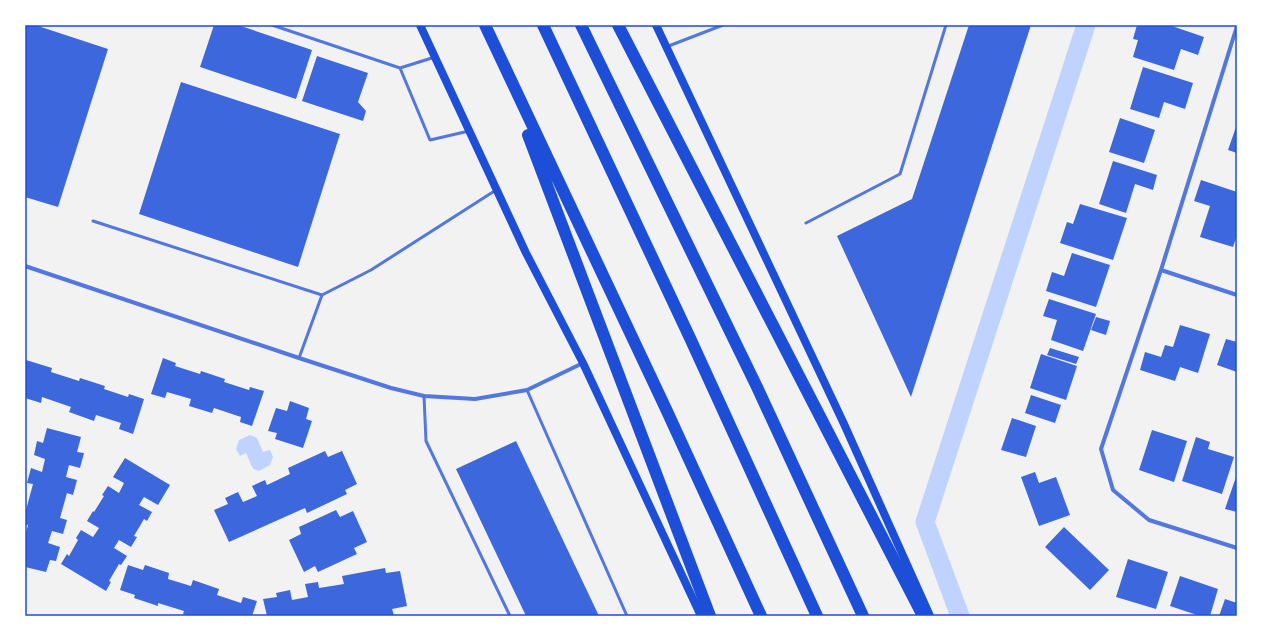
<svg xmlns="http://www.w3.org/2000/svg" width="1262" height="641" viewBox="0 0 1262 641" font-family="'Fira Sans',sans-serif">
<rect width="100%" height="100%" fill="#f2f2f2"/>
<path fill="#bfd3fe" d="M 250,435 L 257,438 L 263,452 L 270,450 L 273,457 L 270,465 L 259,471 L 253,469 L 246,453 L 240,456 L 236,449 L 239,440 Z"/>
<g fill="none" stroke-linecap="round" stroke-linejoin="round">
<path stroke="#bfd3fe" stroke-width="19" d="M 960,616 L 925,522 L 1086,25"/>
</g>
<path fill="#3d67dc" d="M 25,25 L 35,25 L 108,49 L 58,207 L 25,197 Z
M 214,25 L 238,25 L 312,50 L 296,99 L 200,67 Z
M 969,25 L 1031,25 L 911,397 L 837,236 L 912,199 Z
M 1137,25 L 1169,25 L 1204,37 L 1198,55 L 1181,49 L 1174,70 L 1133,57 L 1138,40 L 1133,39 Z
M 317,56 L 368,73 L 358,102 L 366,111 L 363,121 L 302,101 Z
M 1143,67 L 1193,83 L 1185,109 L 1164,102 L 1159,118 L 1130,109 Z
M 181,82 L 340,134 L 298,267 L 139,214 Z
M 1120,118 L 1155,130 L 1144,163 L 1109,152 Z
M 1237,124 L 1237,153 L 1228,150 Z
M 1113,161 L 1157,175 L 1153,190 L 1135,184 L 1126,213 L 1099,204 Z
M 1201,180 L 1237,192 L 1237,235 L 1233,247 L 1200,237 L 1210,206 L 1194,201 Z
M 1080,204 L 1127,218 L 1113,260 L 1060,243 L 1067,222 L 1073,224 Z
M 1072,253 L 1110,265 L 1096,307 L 1046,291 L 1052,272 L 1064,276 Z
M 1049,299 L 1096,314 L 1083,351 L 1051,340 L 1057,320 L 1043,316 Z
M 1096,317 L 1110,321 L 1106,335 L 1091,330 Z
M 1180,325 L 1210,334 L 1198,373 L 1180,367 L 1175,381 L 1140,370 L 1145,352 L 1161,357 L 1165,345 L 1173,347 Z
M 1226,339 L 1237,342 L 1237,372 L 1217,365 Z
M 1050,348 L 1079,357 L 1076,364 L 1047,355 Z
M 1041,354 L 1077,366 L 1066,400 L 1030,388 Z
M 163,358 L 176,363 L 175,366 L 200,374 L 201,371 L 225,379 L 224,382 L 249,390 L 250,387 L 264,391 L 252,426 L 240,422 L 241,417 L 214,408 L 212,413 L 189,406 L 191,399 L 167,392 L 165,398 L 151,394 Z
M 26,360 L 52,368 L 51,372 L 79,381 L 80,378 L 105,386 L 104,389 L 128,397 L 129,394 L 144,399 L 133,434 L 119,429 L 121,423 L 96,415 L 94,421 L 69,412 L 71,407 L 42,397 L 41,403 L 25,398 L 25,364 Z
M 1031,395 L 1061,405 L 1055,423 L 1025,413 Z
M 290,401 L 309,408 L 306,419 L 312,421 L 303,448 L 275,439 L 277,433 L 268,431 L 276,408 L 287,411 Z
M 1012,418 L 1036,426 L 1026,457 L 1001,450 Z
M 47,428 L 81,437 L 77,452 L 84,453 L 80,468 L 69,465 L 66,477 L 77,480 L 73,495 L 67,493 L 60,518 L 67,520 L 63,534 L 52,531 L 48,543 L 60,547 L 56,561 L 50,560 L 46,572 L 25,567 L 25,537 L 28,525 L 25,524 L 25,510 L 26,510 L 33,484 L 27,483 L 31,468 L 42,472 L 45,459 L 34,455 L 37,441 L 43,443 Z
M 1152,430 L 1187,441 L 1174,482 L 1139,470 Z
M 1196,437 L 1210,442 L 1208,449 L 1234,457 L 1222,494 L 1182,481 Z
M 516,441 L 599,616 L 526,616 L 456,469 Z
M 325,451 L 328,457 L 342,451 L 357,484 L 345,490 L 347,494 L 307,513 L 305,508 L 229,542 L 214,510 L 228,504 L 225,498 L 238,492 L 243,502 L 257,496 L 252,486 L 265,480 L 267,485 L 290,474 L 288,468 Z
M 125,458 L 170,485 L 158,505 L 144,497 L 139,505 L 152,512 L 147,521 L 144,519 L 134,536 L 137,537 L 131,547 L 119,540 L 114,548 L 127,556 L 121,565 L 119,564 L 109,581 L 111,582 L 106,591 L 61,564 L 67,554 L 69,556 L 78,540 L 76,538 L 81,530 L 93,537 L 99,528 L 87,521 L 93,511 L 94,512 L 104,496 L 102,495 L 108,486 L 119,493 L 124,483 L 113,477 Z
M 1035,472 L 1039,483 L 1056,477 L 1070,515 L 1039,526 L 1021,477 Z
M 1237,474 L 1237,512 L 1225,509 Z
M 336,510 L 340,517 L 353,511 L 367,542 L 354,548 L 357,554 L 318,572 L 315,566 L 304,572 L 289,540 L 301,534 L 299,527 Z
M 1064,527 L 1109,570 L 1090,590 L 1045,547 Z
M 1128,559 L 1168,572 L 1156,609 L 1116,597 Z
M 128,565 L 143,570 L 145,565 L 169,573 L 168,579 L 191,586 L 193,580 L 219,589 L 217,595 L 241,603 L 243,597 L 257,601 L 252,616 L 189,616 L 183,614 L 184,611 L 158,603 L 158,606 L 134,598 L 135,595 L 120,590 Z
M 385,568 L 386,573 L 400,571 L 407,606 L 392,609 L 394,615 L 267,616 L 263,599 L 277,597 L 276,593 L 290,590 L 292,600 L 308,597 L 305,584 L 318,582 L 319,588 L 344,584 L 342,576 Z
M 1180,576 L 1218,589 L 1210,616 L 1200,616 L 1170,606 Z
M 1225,599 L 1237,603 L 1237,616 L 1219,616 Z"/>
<g fill="none" stroke-linecap="round" stroke-linejoin="round">
<path stroke="#5277de" stroke-width="3" d="M 272,25 L 400,68 L 430,140 L 469,131
M 666,47 L 723,25
M 400,68 L 435,57
M 93,221 L 322,295
M 806,223 L 900,174 L 946,25
M 299,358 L 322,295 L 371,270 L 496,190
M 527,390 L 627,616
M 424,396 L 426,441 L 510,616"/>
<path stroke="#5277de" stroke-width="4" d="M 1237,26 L 1161,270 L 1101,449 L 1113,490 L 1149,520 L 1237,548
M 25,266 L 299,358 L 391,388 L 424,396 L 475,399 L 527,390 L 583,363
M 1161,270 L 1237,295"/>
<path stroke="#1d4ed8" stroke-width="8" d="M 420,25 L 526,253 L 583,363 L 701,616
M 656,25 L 844,424 L 930,616"/>
<path stroke="#1d4ed8" stroke-width="12" d="M 485,25 L 666,409 L 761,616
M 543,25 L 690,338 L 817,616
M 581,25 L 757,387 L 863,616
M 618,25 L 923,616
M 528,135 L 710,616"/>
</g>
<rect width="1262" height="641" fill="none" stroke="#ffffff" stroke-width="52"/>
<rect x="26" y="26" width="1210" height="589" fill="none" stroke="#1d4ed8" stroke-width="1.5"/>
</svg>
